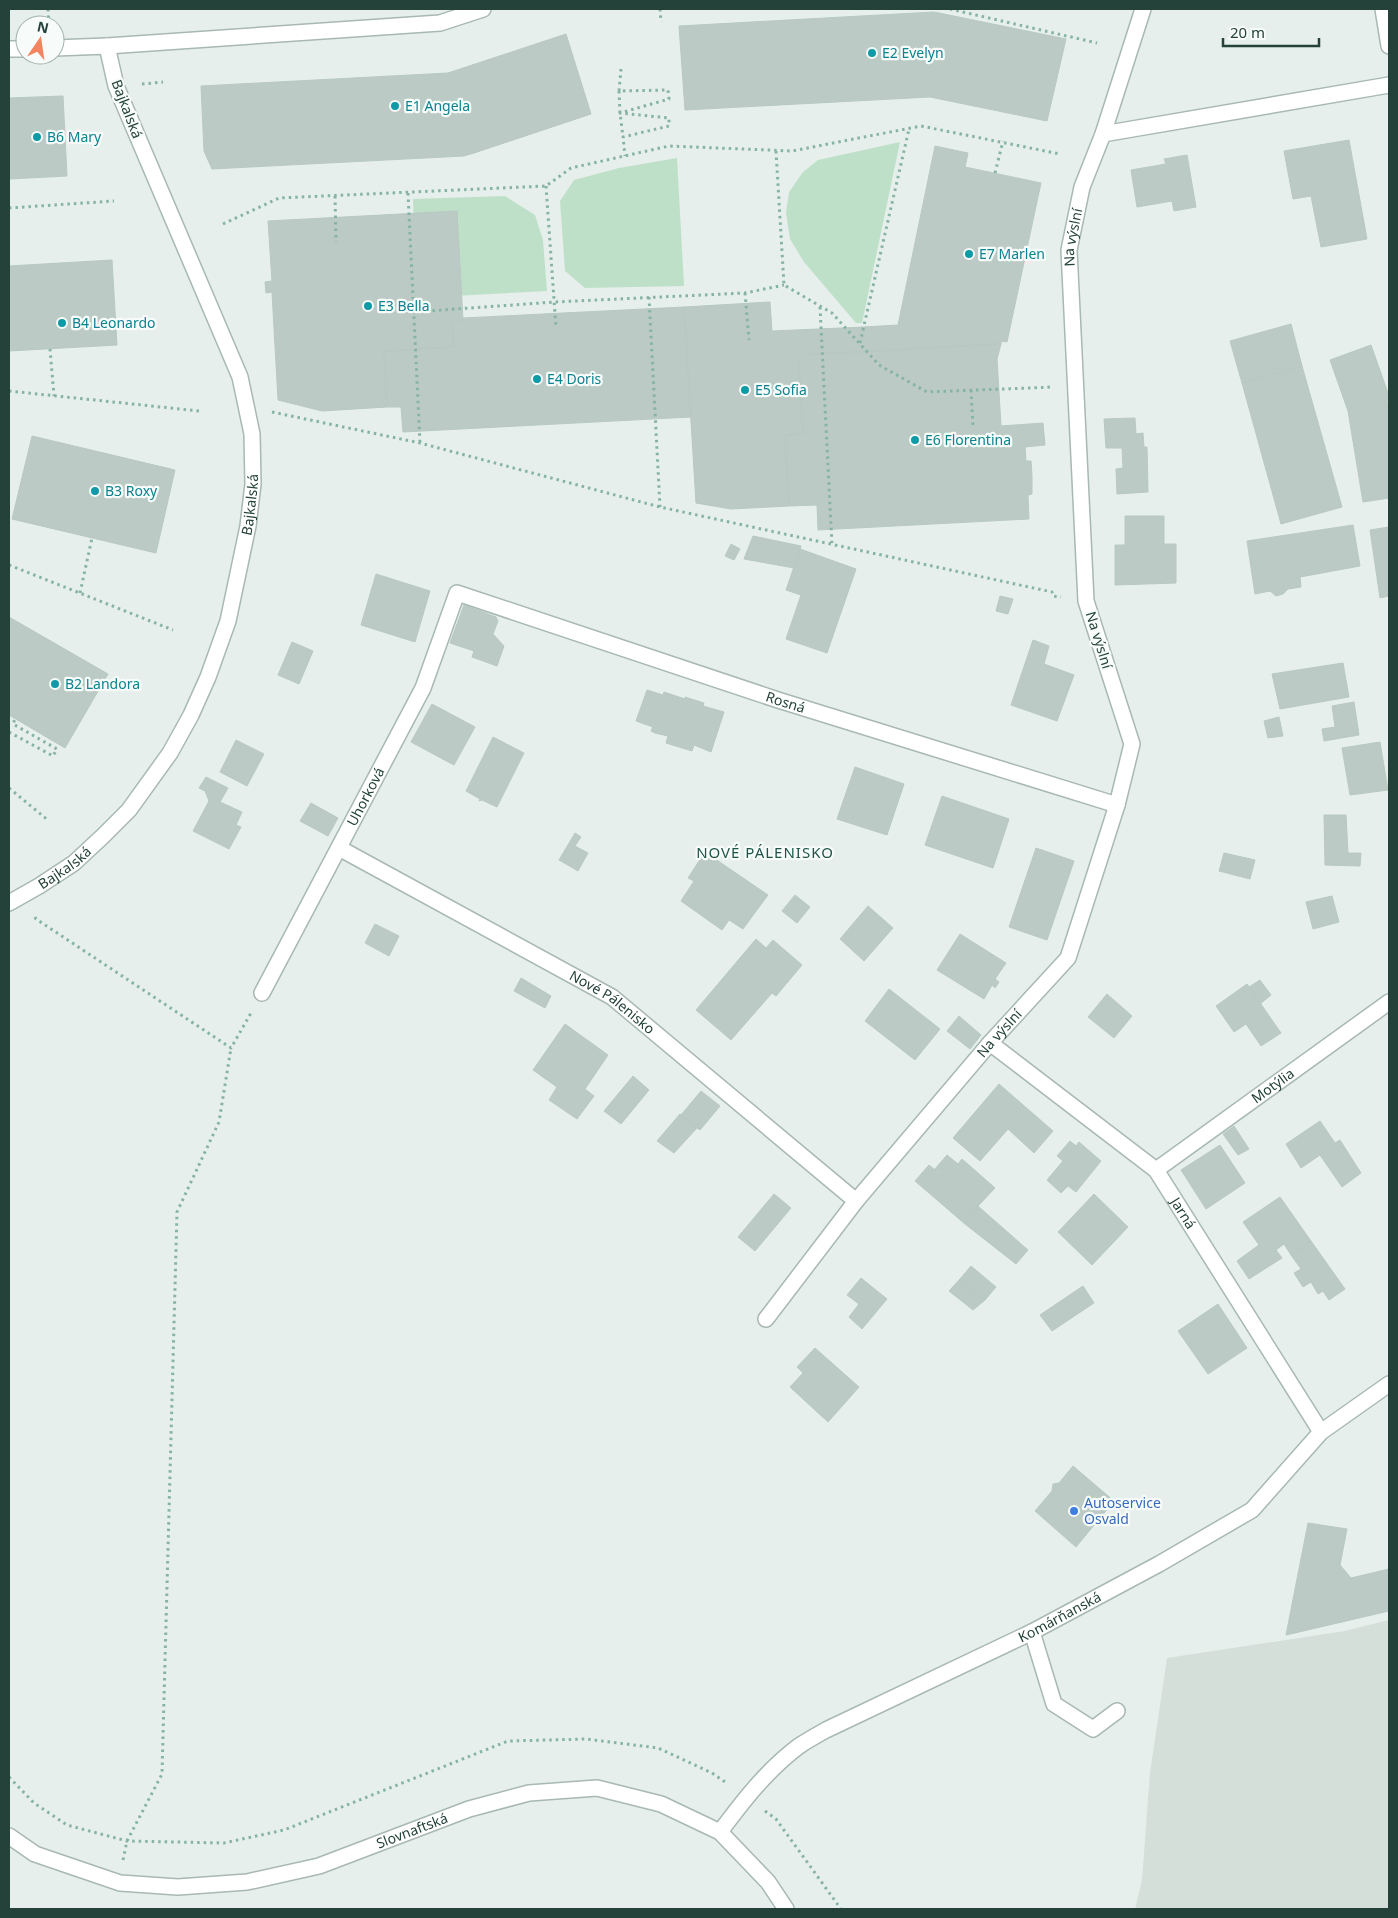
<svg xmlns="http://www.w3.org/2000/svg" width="1398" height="1918" viewBox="0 0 1398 1918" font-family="'Noto Sans',sans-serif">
<rect width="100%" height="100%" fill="#e6efeb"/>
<path fill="#d4dfda" d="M 1389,1620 L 1389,1909 L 1135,1909 L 1142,1880 L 1150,1773 L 1167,1658 L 1345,1631 Z"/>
<path fill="#bfe0c8" d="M 900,142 L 862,323 L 856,323 L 804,262 L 790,239 L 786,213 L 789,192 L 803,172 L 818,160 Z
M 677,158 L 684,286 L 585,288 L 565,271 L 560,201 L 574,180 L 619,168 Z
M 505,196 L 535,215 L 543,240 L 547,291 L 416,298 L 413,199 Z"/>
<path fill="#bbcac4" stroke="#b8c9c2" d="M 934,12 L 1066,39 L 1047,121 L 930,97 L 685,110 L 679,26 Z
M 566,34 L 591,114 L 474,153 L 464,156 L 212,169 L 204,151 L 201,86 L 448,73 Z
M 63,96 L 67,176 L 9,179 L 9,98 Z
M 1349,140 L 1367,239 L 1321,247 L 1311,196 L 1293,199 L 1284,151 Z
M 935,146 L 968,153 L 965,167 L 1041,183 L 1007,342 L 1001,341 L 1001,344 L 864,352 L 864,327 L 898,325 Z
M 1187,155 L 1196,207 L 1174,211 L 1172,201 L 1137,207 L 1131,170 L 1166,164 L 1164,159 Z
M 457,211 L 463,320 L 452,321 L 454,347 L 384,351 L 387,407 L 322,411 L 278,400 L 272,292 L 266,293 L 265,282 L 272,281 L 268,221 Z
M 112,260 L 117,345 L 9,351 L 9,266 Z
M 770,302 L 772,331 L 864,327 L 864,352 L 808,354 L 808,363 L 799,363 L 803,434 L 785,435 L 789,506 L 731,509 L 696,503 L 684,307 Z
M 684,307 L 691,417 L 403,432 L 401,407 L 387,407 L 384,351 L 454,347 L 452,321 L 463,320 L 463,318 Z
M 1291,324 L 1302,366 L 1242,383 L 1230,341 Z
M 1001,344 L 997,359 L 1001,426 L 1043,423 L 1045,445 L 1025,447 L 1026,461 L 1031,461 L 1032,476 L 1032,494 L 1028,495 L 1029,519 L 818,530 L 817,505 L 789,506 L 785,435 L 803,434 L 799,363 L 808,363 L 808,354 Z
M 1371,345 L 1389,396 L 1389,399 L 1387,400 L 1389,415 L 1389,498 L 1363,502 L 1348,411 L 1330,360 Z
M 1302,366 L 1342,507 L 1281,524 L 1242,383 Z
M 1135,418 L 1136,434 L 1143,433 L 1144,447 L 1147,447 L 1148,492 L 1117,494 L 1116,469 L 1123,468 L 1122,448 L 1106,448 L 1104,419 Z
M 32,436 L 175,470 L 156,553 L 12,519 Z
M 1125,516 L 1164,516 L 1164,544 L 1176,544 L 1176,583 L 1115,585 L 1115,545 L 1125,545 Z
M 1353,525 L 1360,566 L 1300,577 L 1301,587 L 1288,589 L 1283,594 L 1276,596 L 1270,591 L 1255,594 L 1247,541 Z
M 1389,527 L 1389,596 L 1380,598 L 1370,530 Z
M 753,536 L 801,546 L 794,568 L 744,559 Z
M 731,544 L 740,549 L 734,560 L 725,556 Z
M 800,549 L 856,569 L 827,653 L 786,639 L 801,595 L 786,590 Z
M 376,574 L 430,591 L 415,642 L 361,625 Z
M 1000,596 L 1013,599 L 1008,614 L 996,611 Z
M 464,605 L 496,617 L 498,621 L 493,634 L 504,646 L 497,666 L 472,657 L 474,651 L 450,643 Z
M 9,617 L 108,674 L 65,748 L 9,715 Z
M 1033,640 L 1049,646 L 1044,664 L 1074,675 L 1057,721 L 1011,705 Z
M 292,642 L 313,651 L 299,684 L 278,675 Z
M 1343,663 L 1349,697 L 1280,709 L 1272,674 Z
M 647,690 L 663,695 L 664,692 L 685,699 L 685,697 L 704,703 L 703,706 L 724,712 L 711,752 L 694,745 L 692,751 L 666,743 L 668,736 L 655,733 L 651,731 L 653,727 L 636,721 Z
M 1354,702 L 1359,735 L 1324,741 L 1322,729 L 1335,727 L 1332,706 Z
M 432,704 L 475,727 L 454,765 L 411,742 Z
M 1279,717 L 1283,736 L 1268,738 L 1264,721 Z
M 493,737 L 524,753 L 497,807 L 482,800 L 479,801 L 480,799 L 466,791 Z
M 236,740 L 264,754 L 247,786 L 220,772 Z
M 1380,742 L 1388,790 L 1350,795 L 1342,748 Z
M 855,767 L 904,784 L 887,835 L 837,819 Z
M 206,777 L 228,788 L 220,802 L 242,812 L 236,825 L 241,827 L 229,849 L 193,831 L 209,801 L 205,791 L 199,788 Z
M 942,796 L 1009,819 L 993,868 L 925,845 Z
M 311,803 L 338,818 L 328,836 L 300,821 Z
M 1324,815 L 1346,815 L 1348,853 L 1361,853 L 1360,866 L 1325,865 Z
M 575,833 L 581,837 L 575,846 L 588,853 L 578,871 L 559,860 Z
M 1036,848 L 1074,861 L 1047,940 L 1009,927 Z
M 705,852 L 768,895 L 743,929 L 729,920 L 722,930 L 681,901 L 694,881 L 688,878 Z
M 1224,853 L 1255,860 L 1250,879 L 1219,871 Z
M 795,895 L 810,907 L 797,923 L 782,911 Z
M 1332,896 L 1339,922 L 1313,929 L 1306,902 Z
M 868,906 L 893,928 L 864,961 L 840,939 Z
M 375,924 L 399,936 L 389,956 L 365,943 Z
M 960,934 L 1006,963 L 995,979 L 999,982 L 995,988 L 992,985 L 984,999 L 937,970 Z
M 756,939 L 766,948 L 773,940 L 802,965 L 776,996 L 772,993 L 731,1040 L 696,1010 Z
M 521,978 L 551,996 L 545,1008 L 514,991 Z
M 1260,980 L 1271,995 L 1260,1004 L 1249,987 Z
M 1247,984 L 1281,1033 L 1261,1046 L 1246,1024 L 1234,1032 L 1216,1006 Z
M 889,989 L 940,1029 L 915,1060 L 865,1021 Z
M 1107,994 L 1132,1016 L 1114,1038 L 1088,1017 Z
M 959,1016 L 981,1035 L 970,1049 L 947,1031 Z
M 565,1024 L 608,1055 L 585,1089 L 594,1096 L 577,1119 L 549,1100 L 557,1087 L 533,1070 Z
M 633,1076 L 649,1090 L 621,1124 L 604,1111 Z
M 999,1084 L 1053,1131 L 1034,1153 L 1008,1129 L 980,1161 L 953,1138 Z
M 701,1091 L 720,1106 L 700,1130 L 681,1115 Z
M 680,1114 L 697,1128 L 674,1153 L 657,1141 Z
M 1320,1121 L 1335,1143 L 1340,1140 L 1361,1173 L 1342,1187 L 1320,1155 L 1301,1168 L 1286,1144 Z
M 1234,1126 L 1249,1149 L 1238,1155 L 1223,1134 Z
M 1070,1141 L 1076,1146 L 1079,1142 L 1101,1161 L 1076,1192 L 1068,1186 L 1061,1193 L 1047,1180 L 1063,1161 L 1057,1156 Z
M 1220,1145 L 1245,1183 L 1206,1209 L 1181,1170 Z
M 947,1155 L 958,1164 L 962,1159 L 995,1188 L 978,1206 L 935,1169 Z
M 929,1165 L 979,1207 L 965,1224 L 915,1181 Z
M 774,1194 L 791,1208 L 755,1251 L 738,1237 Z
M 1094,1194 L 1128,1227 L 1092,1265 L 1058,1232 Z
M 1280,1197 L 1311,1241 L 1291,1255 L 1284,1244 L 1276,1250 L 1282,1258 L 1249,1279 L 1237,1261 L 1259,1245 L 1243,1222 Z
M 979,1207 L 1028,1250 L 1016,1264 L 965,1224 Z
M 1311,1241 L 1345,1289 L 1329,1300 L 1323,1291 L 1318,1294 L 1311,1282 L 1303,1287 L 1294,1273 L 1301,1269 L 1291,1255 Z
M 971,1266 L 996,1287 L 985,1300 L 960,1279 Z
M 861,1278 L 887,1299 L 862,1329 L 849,1317 L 859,1304 L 847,1295 Z
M 960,1279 L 985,1300 L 973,1310 L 949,1291 Z
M 1083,1286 L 1094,1303 L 1052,1331 L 1040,1315 Z
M 1218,1304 L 1247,1348 L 1208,1374 L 1178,1331 Z
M 815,1348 L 859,1387 L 828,1422 L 790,1387 L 803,1373 L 797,1367 Z
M 1073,1466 L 1114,1501 L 1076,1547 L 1035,1511 L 1052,1491 L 1053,1484 L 1059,1483 Z
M 1308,1523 L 1347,1529 L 1340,1565 L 1351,1578 L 1389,1569 L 1389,1611 L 1286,1635 Z"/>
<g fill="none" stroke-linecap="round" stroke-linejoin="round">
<defs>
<path id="service" d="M 1032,1632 L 1054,1704 L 1093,1729 L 1117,1711"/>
<g id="minor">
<path d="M 1383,9 L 1389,46"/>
<path d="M 107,46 L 440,23 L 483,9"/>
<path d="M 9,49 L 25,49"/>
<path d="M 1103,134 L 1143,9"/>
<path id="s1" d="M 339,848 L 612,997 L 856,1201"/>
<path id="s2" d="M 9,903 L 39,886 L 74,863 L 103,836 L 129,810 L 170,753 L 191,715 L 208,677 L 228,621 L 248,526 L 253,484 L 252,434 L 240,377 L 116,86 L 107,46 L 55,48"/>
<path id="s3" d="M 262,993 L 423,688 L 457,593 L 778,700 L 1117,805"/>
<path id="s4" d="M 990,1043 L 1156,1170 L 1321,1432"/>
<path id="s5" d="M 1156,1170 L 1389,1002"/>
<path id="s6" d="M 766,1319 L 856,1201 L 990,1043 L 1068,958 L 1117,805 L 1132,744 L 1086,601 L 1069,250 L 1082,187 L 1103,134 L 1389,85"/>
<path id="s7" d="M 720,1832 C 743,1801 767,1770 799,1746 C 808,1740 817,1735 826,1730 L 1032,1632 L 1159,1564 L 1252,1510 L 1321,1432 L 1389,1384"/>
<path id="s8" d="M 9,1836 L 35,1854 L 120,1883 L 178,1887 L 247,1882 L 319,1866 L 469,1809 L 529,1793 L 597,1788 L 661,1804 L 720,1832 L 768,1882 L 786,1909"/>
</g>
</defs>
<use href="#service" stroke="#a8b8b2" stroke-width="18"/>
<use href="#minor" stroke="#a8b8b2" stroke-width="18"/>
<path stroke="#86b3a5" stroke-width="3" stroke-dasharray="2.5 4" stroke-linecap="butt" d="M 48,9 L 49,25
M 660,9 L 661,22
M 950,9 L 1097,43
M 621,69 L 619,91 L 668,90 L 669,99 L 620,113 L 669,118 L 669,126 L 623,137 L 625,156
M 142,84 L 163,82
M 619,91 L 620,113 L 623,137
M 776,151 L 784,285 L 832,313 L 879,365 L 927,392 L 1053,387
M 995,173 L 1003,141
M 546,186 L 556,328
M 408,193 L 420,443
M 335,196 L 336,242
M 9,208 L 114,201
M 223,224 L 279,198 L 546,186 L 571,168 L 669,146 L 792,151 L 921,126 L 1060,154
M 745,293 L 749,340
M 649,297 L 660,507
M 820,307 L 832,545
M 413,312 L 555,302 L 745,293 L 784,285
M 860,343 L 909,129
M 50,349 L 54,396
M 971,390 L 973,427
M 9,391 L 199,411
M 272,412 L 420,443 L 660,507 L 1052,592 L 1053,596 L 1061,597
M 9,565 L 173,630
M 80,593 L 92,538
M 9,732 L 53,756 L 57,749 L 13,724 L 15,719
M 9,788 L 49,821
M 35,917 L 36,919 L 231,1048 L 251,1013
M 9,1777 L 34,1803 L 67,1825 L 127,1841 L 224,1843 L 284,1830 L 508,1741 L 586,1739 L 658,1748 L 712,1773 L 728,1784
M 765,1811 L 776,1819 L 841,1909
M 123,1860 L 127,1841 L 162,1774 L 177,1212 L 219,1122 L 231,1048"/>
<use href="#service" stroke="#fff" stroke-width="15"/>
<use href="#minor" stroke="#fff" stroke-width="15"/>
</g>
<g fill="#0f9aa8" stroke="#f7fbf9" stroke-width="2">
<circle cx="872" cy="53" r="5"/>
<circle cx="395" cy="106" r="5"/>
<circle cx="37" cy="137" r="5"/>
<circle cx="969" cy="254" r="5"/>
<circle cx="368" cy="306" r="5"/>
<circle cx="62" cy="323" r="5"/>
<circle cx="537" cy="379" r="5"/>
<circle cx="745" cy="390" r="5"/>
<circle cx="915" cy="440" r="5"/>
<circle cx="95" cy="491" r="5"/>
<circle cx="55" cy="684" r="5"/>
</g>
<circle fill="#3f7fe0" stroke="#f7fbf9" stroke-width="2" cx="1074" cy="1511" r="5"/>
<g text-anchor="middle" stroke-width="4.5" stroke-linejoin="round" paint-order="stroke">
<g font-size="14" fill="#0d838f" stroke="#f7fbf9" text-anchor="start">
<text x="882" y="58">E2 Evelyn</text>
<text x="405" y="111">E1 Angela</text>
<text x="47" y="142">B6 Mary</text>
<text x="979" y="259">E7 Marlen</text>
<text x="378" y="311">E3 Bella</text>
<text x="72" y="328">B4 Leonardo</text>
<text x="547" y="384">E4 Doris</text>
<text x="755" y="395">E5 Sofia</text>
<text x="925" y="445">E6 Florentina</text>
<text x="105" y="496">B3 Roxy</text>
<text x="65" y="689">B2 Landora</text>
</g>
<g font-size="14" fill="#24423a" stroke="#f7fbf9">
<text transform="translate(127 109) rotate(69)" y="5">Bajkalská</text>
<text dy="5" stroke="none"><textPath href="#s6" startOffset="1209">Na výslní</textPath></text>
<text dy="5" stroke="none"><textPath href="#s2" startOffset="486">Bajkalská</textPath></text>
<text transform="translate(1099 640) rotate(73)" y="5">Na výslní</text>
<text dy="5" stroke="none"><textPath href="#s3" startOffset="792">Rosná</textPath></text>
<text dy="5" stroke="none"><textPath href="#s3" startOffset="222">Uhorková</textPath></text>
<text dy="5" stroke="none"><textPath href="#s2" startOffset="66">Bajkalská</textPath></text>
<text dy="5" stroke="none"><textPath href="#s1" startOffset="314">Nové Pálenisko</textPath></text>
<text dy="5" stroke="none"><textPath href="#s6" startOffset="369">Na výslní</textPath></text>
<text dy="5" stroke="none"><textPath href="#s5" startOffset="144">Motýlia</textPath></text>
<text dy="5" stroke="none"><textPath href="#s4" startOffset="260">Jarná</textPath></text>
<text dy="5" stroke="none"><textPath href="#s7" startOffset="408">Komárňanská</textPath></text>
<text dy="5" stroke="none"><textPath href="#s8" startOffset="422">Slovnaftská</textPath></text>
</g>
<g font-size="14" fill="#366cbe" stroke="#f7fbf9" text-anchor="start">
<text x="1084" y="1508">Autoservice<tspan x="1084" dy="16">Osvald</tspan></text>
</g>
<g font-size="15" letter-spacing="1" fill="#1f5548" stroke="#f7fbf9">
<text x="765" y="858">NOVÉ PÁLENISKO</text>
</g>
</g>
<rect width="1398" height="1918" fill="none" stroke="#24423a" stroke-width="20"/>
<g transform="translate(40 40) rotate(13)"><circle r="24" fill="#f7fbf9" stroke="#a3b1ad"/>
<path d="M0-4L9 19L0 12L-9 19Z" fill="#f4845f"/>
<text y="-8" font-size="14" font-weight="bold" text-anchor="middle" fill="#24423a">N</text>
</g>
<path d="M1223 38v8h96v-8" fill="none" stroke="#24423a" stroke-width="2.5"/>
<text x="1230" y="38" font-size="15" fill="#24423a" stroke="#f7fbf9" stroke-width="4" paint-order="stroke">20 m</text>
</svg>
